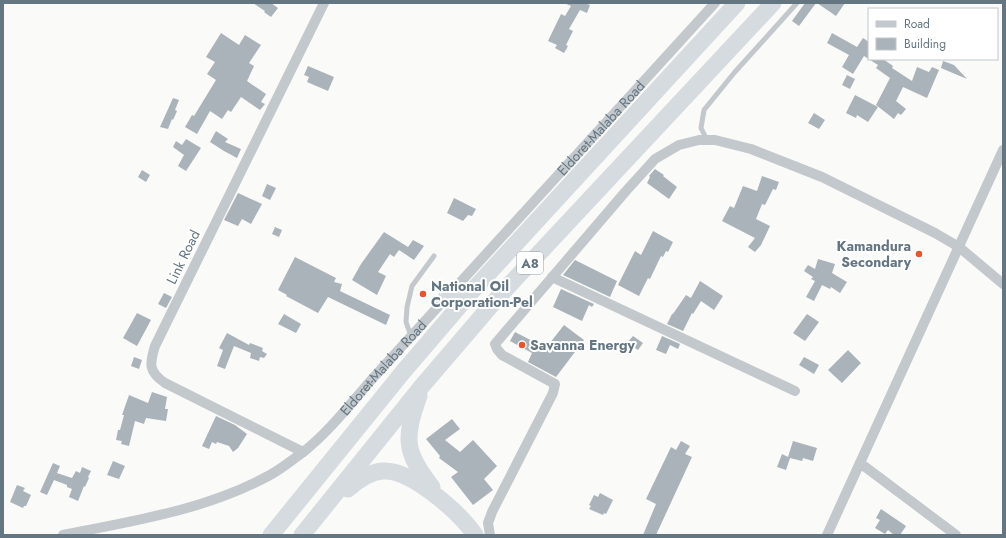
<svg xmlns="http://www.w3.org/2000/svg" width="1006" height="538" viewBox="0 0 1006 538" font-family="Jost,sans-serif">
<rect width="100%" height="100%" fill="#fafaf8"/>
<path fill="#aab3b9" d="M 253,3 L 271,3 L 278,8 L 271,17 L 264,12 L 265,11 Z
M 564,3 L 584,3 L 590,5 L 587,13 L 580,10 L 569,29 L 573,31 L 566,45 L 568,46 L 564,53 L 555,48 L 557,45 L 548,41 L 561,14 L 565,16 L 571,6 Z
M 805,3 L 816,3 L 799,26 L 792,21 Z
M 817,3 L 845,3 L 836,16 Z
M 221,33 L 239,45 L 245,35 L 261,45 L 249,63 L 254,66 L 247,81 L 266,94 L 261,102 L 265,104 L 260,110 L 241,97 L 231,112 L 228,110 L 222,119 L 210,111 L 197,134 L 185,127 L 192,115 L 194,116 L 216,80 L 207,74 L 215,62 L 206,57 Z
M 832,33 L 857,47 L 863,38 L 869,42 L 869,59 L 883,59 L 893,66 L 892,68 L 912,81 L 917,67 L 929,72 L 932,67 L 939,70 L 927,98 L 903,87 L 896,101 L 906,109 L 901,115 L 898,113 L 894,119 L 876,105 L 890,78 L 876,68 L 878,65 L 864,56 L 853,74 L 842,67 L 849,55 L 827,43 Z
M 943,61 L 954,65 L 967,79 L 941,68 Z
M 308,66 L 334,77 L 328,91 L 307,82 L 309,77 L 304,75 Z
M 847,75 L 855,79 L 850,89 L 842,85 Z
M 855,95 L 878,107 L 868,122 L 857,115 L 856,118 L 846,113 Z
M 173,98 L 179,100 L 175,110 L 177,111 L 173,120 L 172,119 L 168,129 L 160,127 Z
M 814,113 L 825,120 L 819,129 L 808,123 Z
M 216,131 L 228,139 L 225,142 L 241,149 L 237,158 L 224,151 L 210,142 Z
M 186,139 L 201,148 L 186,171 L 178,166 L 184,155 L 173,147 L 176,141 L 182,145 Z
M 655,169 L 664,175 L 663,176 L 677,187 L 669,199 L 647,183 L 650,177 L 649,176 Z
M 142,170 L 150,175 L 146,182 L 138,177 Z
M 762,176 L 779,182 L 776,190 L 773,189 L 765,205 L 762,204 L 756,219 L 770,226 L 761,245 L 755,252 L 748,247 L 755,238 L 722,221 L 730,206 L 734,208 L 743,186 L 757,191 Z
M 267,184 L 276,188 L 270,200 L 262,196 Z
M 238,193 L 262,204 L 251,224 L 242,219 L 238,226 L 224,220 Z
M 454,198 L 476,209 L 472,216 L 468,215 L 463,221 L 447,213 Z
M 275,227 L 282,230 L 279,237 L 272,234 Z
M 653,231 L 673,242 L 668,252 L 666,251 L 663,257 L 661,256 L 650,279 L 648,278 L 639,296 L 618,285 L 635,251 L 641,255 Z
M 384,232 L 408,247 L 413,240 L 424,246 L 414,260 L 399,250 L 394,257 L 390,254 L 378,272 L 386,276 L 377,295 L 352,280 L 361,264 Z
M 295,257 L 336,278 L 334,282 L 342,284 L 340,291 L 390,315 L 386,325 L 328,297 L 318,313 L 286,296 L 287,295 L 278,290 Z
M 818,259 L 835,264 L 832,273 L 847,282 L 840,293 L 831,287 L 830,289 L 822,285 L 814,301 L 806,297 L 815,281 L 811,279 L 813,277 L 804,271 L 808,265 L 815,269 Z
M 575,260 L 617,281 L 610,297 L 563,275 Z
M 700,281 L 723,296 L 714,310 L 701,301 L 693,314 L 692,313 L 683,331 L 667,324 L 672,314 L 673,314 L 686,295 L 691,298 Z
M 561,289 L 594,304 L 592,307 L 589,305 L 582,321 L 553,307 Z
M 164,293 L 172,297 L 166,308 L 158,304 Z
M 137,313 L 151,320 L 137,346 L 123,338 Z
M 284,314 L 301,324 L 296,333 L 278,324 Z
M 807,314 L 819,322 L 805,341 L 793,333 Z
M 564,325 L 584,340 L 556,377 L 528,362 L 532,353 L 510,341 L 515,332 L 546,348 Z
M 227,333 L 249,345 L 250,343 L 263,348 L 262,351 L 267,354 L 264,358 L 260,357 L 259,361 L 250,358 L 251,353 L 234,346 L 225,369 L 217,366 L 223,350 L 219,348 Z
M 633,336 L 643,343 L 638,350 L 627,343 Z
M 662,336 L 680,344 L 678,349 L 670,345 L 666,354 L 656,350 Z
M 848,350 L 861,363 L 842,383 L 828,370 Z
M 134,357 L 142,360 L 139,369 L 131,366 Z
M 804,357 L 819,365 L 814,374 L 799,365 Z
M 152,392 L 167,397 L 165,409 L 168,409 L 166,421 L 146,418 L 144,424 L 135,421 L 129,446 L 121,444 L 122,441 L 116,440 L 118,430 L 120,430 L 124,415 L 122,415 L 129,395 L 148,403 Z
M 216,416 L 235,425 L 247,434 L 238,448 L 233,452 L 229,446 L 217,442 L 216,444 L 212,442 L 209,449 L 202,446 Z
M 452,419 L 460,429 L 445,440 L 460,452 L 473,440 L 497,466 L 484,479 L 493,490 L 473,505 L 451,477 L 458,472 L 439,458 L 440,456 L 426,439 Z
M 681,441 L 690,446 L 685,454 L 692,457 L 656,535 L 643,535 L 656,504 L 646,499 L 671,447 L 676,450 Z
M 793,441 L 817,448 L 813,461 L 803,458 L 802,461 L 790,458 L 786,470 L 777,467 L 782,454 L 788,457 Z
M 113,461 L 125,466 L 119,479 L 107,475 Z
M 53,463 L 60,466 L 57,473 L 72,478 L 76,471 L 80,473 L 82,467 L 91,471 L 88,477 L 89,478 L 85,487 L 84,486 L 78,501 L 69,497 L 72,489 L 67,487 L 67,485 L 54,480 L 47,495 L 40,492 Z
M 17,485 L 25,488 L 23,491 L 31,495 L 26,506 L 24,506 L 23,508 L 10,502 Z
M 600,493 L 613,500 L 606,514 L 604,513 L 603,515 L 589,509 L 591,506 L 589,505 L 594,495 L 598,497 Z
M 881,509 L 906,526 L 900,535 L 894,535 L 888,530 L 885,534 L 875,528 L 880,520 L 876,518 Z"/>
<g fill="none" stroke-linecap="round" stroke-linejoin="round">
<path stroke="#c3c8cc" stroke-width="5" d="M 707,140 L 701,128 L 704,110 L 734,73 L 797,3
M 411,336 L 406,322 L 407,307 L 412,286 L 434,256"/>
<g stroke="#c3c8cc" stroke-width="10">
<path d="M 552,277 L 795,391"/>
<path d="M 303,452 L 165,383 C 149,372 149,365 155,346 L 324,3"/>
<path d="M 860,463 L 956,535"/>
<path id="s1" d="M 63,535 C 133,521 206,510 270,475 C 281,469 292,460 302,453 C 329,432 351,403 373,378 L 715,3"/>
<path d="M 490,535 L 488,523 L 492,512 L 553,393 L 555,384 L 502,355 L 497,349 L 495,344 L 626,191 L 655,159 L 679,145 L 699,140 L 715,140 L 751,149 L 822,177 L 935,233 L 959,247 L 1003,284"/>
<path d="M 827,535 L 1003,150"/>
</g>
<path stroke="#d6dbdf" stroke-width="17" d="M 446,298 L 474,289
M 419,396 C 404,438 404,452 432,487
M 348,489 C 358,480 369,472 383,471 C 411,469 460,513 475,535
M 271,535 L 403,372 L 474,289 L 737,3
M 302,535 L 422,386 L 500,295 L 773,3"/>
</g>
<g fill="#e4572e" stroke="#fff" stroke-width="1.5">
<circle cx="919" cy="254" r="4"/>
<circle cx="423" cy="294" r="4"/>
<circle cx="522" cy="345" r="4"/>
</g>
<g text-anchor="middle" stroke-width="4" stroke-linejoin="round" paint-order="stroke">
<rect fill="#fff" stroke="#939fa8" stroke-width="1" x="517" y="252" width="26" height="22" rx="3"/>
<g font-size="13" font-weight="bold" fill="#657683">
<text x="530" y="268">A8</text>
</g>
<g font-size="14" fill="#657683" stroke="#fff">
<text dy="5" stroke="none"><textPath href="#s1" startOffset="697">Eldoret-Malaba Road</textPath></text>
<text transform="translate(183 257) rotate(-64)" y="5">Link Road</text>
<text dy="5" stroke="none"><textPath href="#s1" startOffset="373">Eldoret-Malaba Road</textPath></text>
</g>
<g font-size="14" font-weight="bold" fill="#657683" stroke="#fff" text-anchor="start">
<text x="911" y="251" text-anchor="end">Kamandura<tspan x="911" dy="16">Secondary</tspan></text>
<text x="431" y="291">National Oil<tspan x="431" dy="16">Corporation-Pel</tspan></text>
<text x="530" y="350">Savanna Energy</text>
</g>
</g>
<rect width="1006" height="538" fill="none" stroke="#657683" stroke-width="8"/>
<rect x="868" y="8" width="130" height="52" fill="#ffffff" stroke="#c1c8cd"/>
<rect x="876" y="21" width="20" height="6" fill="#c3c8cc" stroke="#c1c8cd"/>
<text x="904" y="28" font-size="12" fill="#657683">Road</text>
<rect x="876" y="38" width="20" height="12" fill="#aab3b9" stroke="#c1c8cd"/>
<text x="904" y="48" font-size="12" fill="#657683">Building</text>
</svg>
